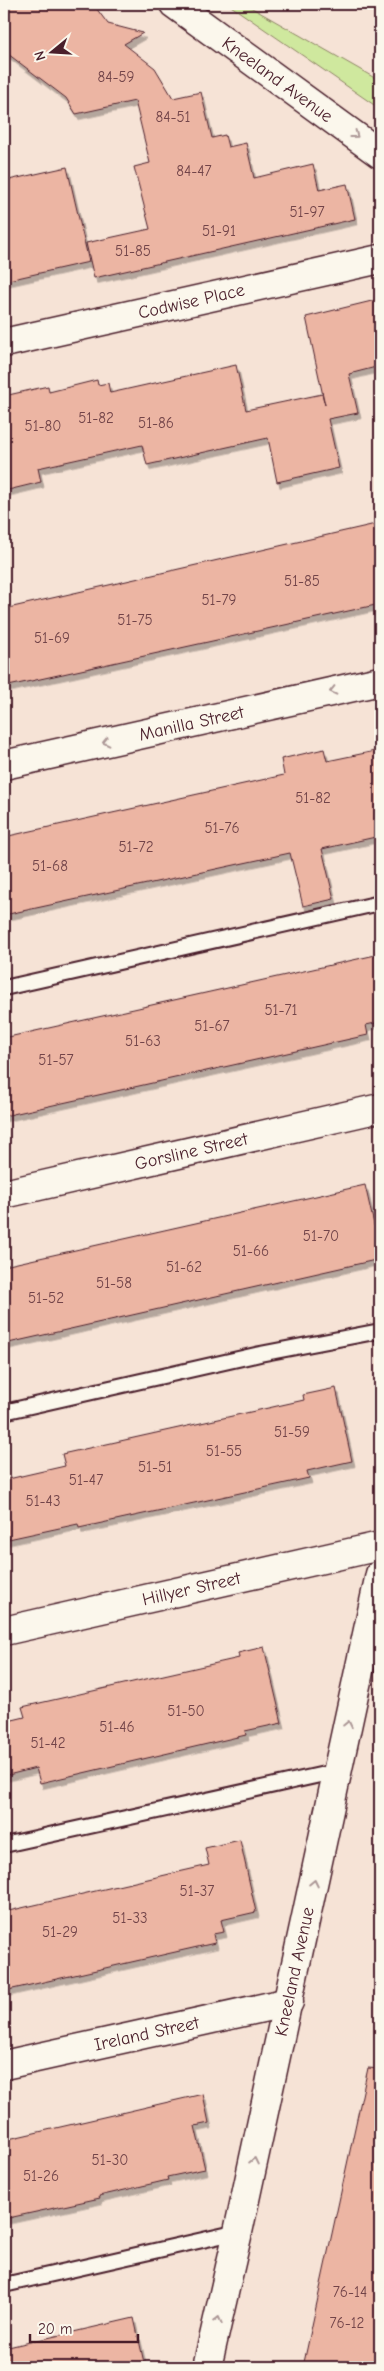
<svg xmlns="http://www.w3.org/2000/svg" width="384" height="2371" viewBox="0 0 384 2371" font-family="'Comic Neue',sans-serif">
<defs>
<filter id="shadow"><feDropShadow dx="3" dy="5.5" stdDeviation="0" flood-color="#0004"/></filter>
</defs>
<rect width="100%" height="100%" fill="#f6e3d6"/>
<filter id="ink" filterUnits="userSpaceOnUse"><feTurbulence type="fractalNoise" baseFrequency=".02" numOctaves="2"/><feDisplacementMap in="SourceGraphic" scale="10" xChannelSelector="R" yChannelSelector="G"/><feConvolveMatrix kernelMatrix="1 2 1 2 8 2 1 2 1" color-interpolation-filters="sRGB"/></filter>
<g filter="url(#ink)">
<path fill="#cfe89e" stroke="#8c8464" d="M 228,4 L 245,4 L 380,81 L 380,109 Z"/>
<path fill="#ecb5a3" stroke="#4a1f2b" filter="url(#shadow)" d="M 4,4 L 93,4 L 108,24 L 143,33 L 124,44 L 155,68 L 173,98 L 201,92 L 212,138 L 225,135 L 228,147 L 246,143 L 254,178 L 313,164 L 319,190 L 347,184 L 355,219 L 94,278 L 86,243 L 150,229 L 134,167 L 150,163 L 135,101 L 76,114 L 66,98 L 4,51 Z
M 67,167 L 89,262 L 4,281 L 4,181 Z
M 380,299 L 380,366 L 349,374 L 358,413 L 328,419 L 339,468 L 277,482 L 268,438 L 147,465 L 142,445 L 38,468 L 41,482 L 4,491 L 4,396 L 48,386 L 49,392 L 97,380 L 98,385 L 108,383 L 110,393 L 236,365 L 246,410 L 322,394 L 325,405 L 306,317 Z
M 380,523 L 380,604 L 4,687 L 4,609 Z
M 324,749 L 327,761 L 380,750 L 380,836 L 322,849 L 334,899 L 303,906 L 290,853 L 4,915 L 4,837 L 284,775 L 281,759 Z
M 380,954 L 380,1022 L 366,1025 L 368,1035 L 4,1116 L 4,1038 Z
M 365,1185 L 380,1251 L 380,1259 L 4,1344 L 4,1266 Z
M 336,1388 L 352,1461 L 307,1471 L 309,1478 L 79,1528 L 78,1524 L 4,1540 L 4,1480 L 65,1466 L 62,1454 L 304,1400 L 303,1395 Z
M 264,1647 L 282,1723 L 245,1731 L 246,1735 L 40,1783 L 36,1768 L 4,1776 L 4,1722 L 25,1717 L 22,1707 L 239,1658 L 238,1653 Z
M 240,1840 L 256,1912 L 221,1920 L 224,1932 L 213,1934 L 215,1943 L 4,1991 L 4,1912 L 209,1865 L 205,1848 Z
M 368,2068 L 380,2069 L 380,2367 L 303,2367 Z
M 203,2094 L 209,2123 L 195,2126 L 205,2169 L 167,2177 L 168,2180 L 99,2196 L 100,2198 L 4,2219 L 4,2140 Z
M 134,2318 L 145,2367 L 4,2367 L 4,2348 Z"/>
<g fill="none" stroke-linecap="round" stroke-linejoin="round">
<defs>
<path id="lane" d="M 4,988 L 380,903
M 4,1412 L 260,1354 L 380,1331
M 4,1845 L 338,1771
M 4,2285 L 238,2232"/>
<g id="street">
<path id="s1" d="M 174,4 L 380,154"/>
<path id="s2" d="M 4,343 L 380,259"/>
<path id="s3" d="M 4,765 L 380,681"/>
<path id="s4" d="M 4,1194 L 380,1108"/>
<path id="s5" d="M 4,1631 L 380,1546"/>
<path id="s6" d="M 4,2065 L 289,2002"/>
<path id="s7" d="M 207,2367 L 238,2232 L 380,1574"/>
</g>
</defs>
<use href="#lane" stroke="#4a1f2b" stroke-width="18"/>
<use href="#street" stroke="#4a1f2b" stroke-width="31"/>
<use href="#lane" stroke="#fbf7ec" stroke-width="14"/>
<use href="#street" stroke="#fbf7ec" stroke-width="28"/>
</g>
<defs><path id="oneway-chevron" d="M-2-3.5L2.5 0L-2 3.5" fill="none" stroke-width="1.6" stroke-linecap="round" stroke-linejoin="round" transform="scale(1.25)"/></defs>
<g stroke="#ab9695">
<use href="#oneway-chevron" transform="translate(355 135) rotate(36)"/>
<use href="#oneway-chevron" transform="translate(333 691) rotate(167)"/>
<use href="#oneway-chevron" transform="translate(106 742) rotate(167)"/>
<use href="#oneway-chevron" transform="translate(348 1724) rotate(-78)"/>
<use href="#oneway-chevron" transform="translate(314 1883) rotate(-78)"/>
<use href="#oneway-chevron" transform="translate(254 2161) rotate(-78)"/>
<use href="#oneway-chevron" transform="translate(218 2320) rotate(-77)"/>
</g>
</g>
<g text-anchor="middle" stroke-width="4.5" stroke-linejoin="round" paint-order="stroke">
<g font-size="15" fill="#724449">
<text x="116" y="82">84-59</text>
<text x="173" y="122">84-51</text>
<text x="194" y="176">84-47</text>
<text x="307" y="217">51-97</text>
<text x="219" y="236">51-91</text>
<text x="133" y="256">51-85</text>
<text x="96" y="423">51-82</text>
<text x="156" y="428">51-86</text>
<text x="43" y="431">51-80</text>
<text x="302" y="586">51-85</text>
<text x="219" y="605">51-79</text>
<text x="135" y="625">51-75</text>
<text x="52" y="643">51-69</text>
<text x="313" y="803">51-82</text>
<text x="222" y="833">51-76</text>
<text x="136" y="852">51-72</text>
<text x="50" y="871">51-68</text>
<text x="281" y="1015">51-71</text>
<text x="212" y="1031">51-67</text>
<text x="143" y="1046">51-63</text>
<text x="56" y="1065">51-57</text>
<text x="321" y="1241">51-70</text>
<text x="251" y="1256">51-66</text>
<text x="184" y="1272">51-62</text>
<text x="114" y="1288">51-58</text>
<text x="46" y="1303">51-52</text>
<text x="292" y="1437">51-59</text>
<text x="224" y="1456">51-55</text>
<text x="155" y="1472">51-51</text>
<text x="86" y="1485">51-47</text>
<text x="43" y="1506">51-43</text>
<text x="186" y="1716">51-50</text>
<text x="117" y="1732">51-46</text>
<text x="48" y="1748">51-42</text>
<text x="197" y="1896">51-37</text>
<text x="130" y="1923">51-33</text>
<text x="60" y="1937">51-29</text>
<text x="110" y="2165">51-30</text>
<text x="41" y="2181">51-26</text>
<text x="350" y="2297">76-14</text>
<text x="347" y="2328">76-12</text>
</g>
<g font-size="18" fill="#4a1f2b" stroke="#fbf7ec">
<text dy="6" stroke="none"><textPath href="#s1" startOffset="128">Kneeland Avenue</textPath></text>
<text dy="6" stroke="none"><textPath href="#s2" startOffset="192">Codwise Place</textPath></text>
<text dy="6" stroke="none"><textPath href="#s3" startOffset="192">Manilla Street</textPath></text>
<text dy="6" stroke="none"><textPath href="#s4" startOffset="192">Gorsline Street</textPath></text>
<text dy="6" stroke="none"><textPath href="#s5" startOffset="192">Hillyer Street</textPath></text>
<text dy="6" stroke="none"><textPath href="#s7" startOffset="405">Kneeland Avenue</textPath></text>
<text dy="6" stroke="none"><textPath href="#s6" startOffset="146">Ireland Street</textPath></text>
</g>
</g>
<rect width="384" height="2371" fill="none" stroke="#fbf7ec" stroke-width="20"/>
<rect x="10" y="10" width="364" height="2351" fill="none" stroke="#4a1f2b" stroke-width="2" filter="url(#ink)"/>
<g transform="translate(52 52) rotate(252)" stroke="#fbf7ec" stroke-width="4" paint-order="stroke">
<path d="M0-4L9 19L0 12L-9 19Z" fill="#4a1f2b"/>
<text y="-8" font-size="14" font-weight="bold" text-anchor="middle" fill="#4a1f2b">N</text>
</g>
<path d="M30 2334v8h108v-8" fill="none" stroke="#4a1f2b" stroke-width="2.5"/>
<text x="38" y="2334" font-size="15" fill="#4a1f2b" stroke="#fbf7ec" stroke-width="4" paint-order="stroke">20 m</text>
</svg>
